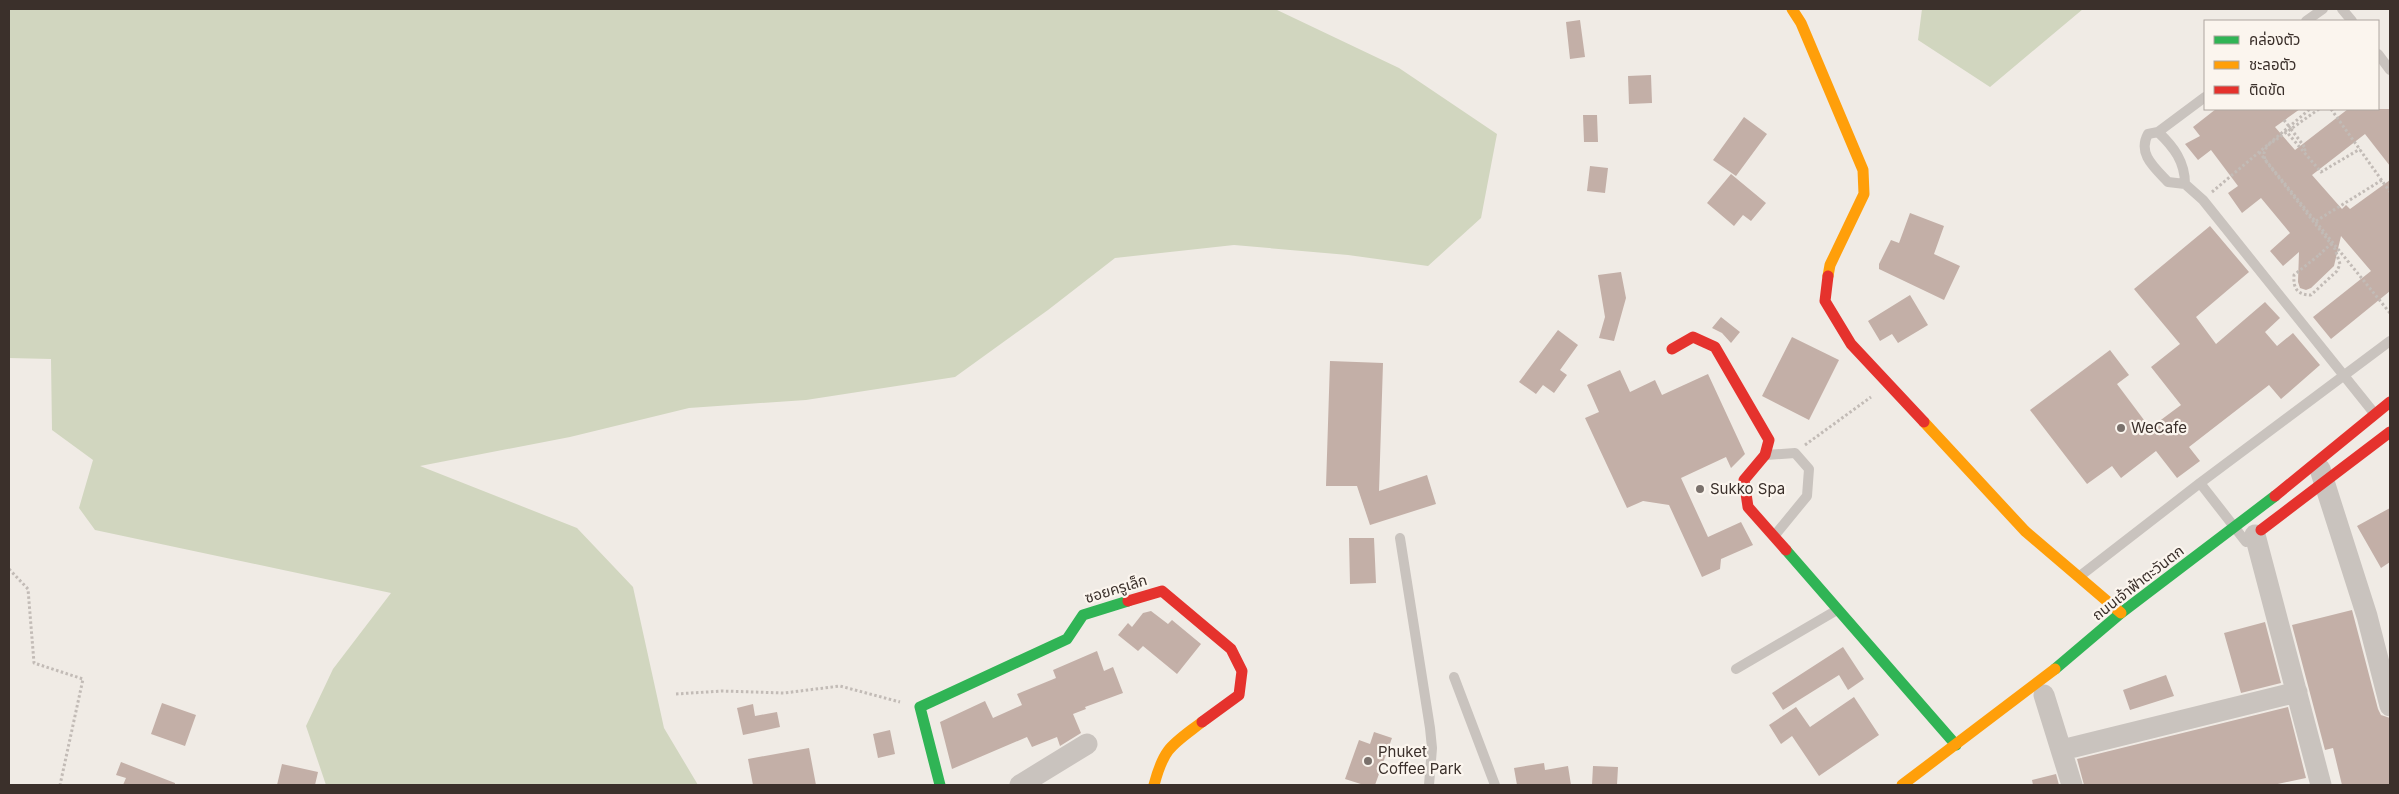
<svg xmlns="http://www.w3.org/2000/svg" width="2399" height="794" viewBox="0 0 2399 794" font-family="Inter,'Noto Sans Thai',sans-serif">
<rect width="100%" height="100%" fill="#f0ebe5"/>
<path fill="#d1d6bf" d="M 9,9 L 1275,9 L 1399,68 L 1497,134 L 1481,218 L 1428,266 L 1348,255 L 1234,245 L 1115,258 L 1048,310 L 955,377 L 806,400 L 689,408 L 570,437 L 420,466 L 577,528 L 633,587 L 664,728 L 698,785 L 326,785 L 306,726 L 333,669 L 391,593 L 95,530 L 79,508 L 93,460 L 52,430 L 51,359 L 9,358 Z
M 1922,9 L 2083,9 L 1990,87 L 1918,40 Z"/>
<path fill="#c3afa7" d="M 1580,20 L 1585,57 L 1570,59 L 1566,22 Z
M 1651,75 L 1652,103 L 1629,104 L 1628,76 Z
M 2216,109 L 2300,109 L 2275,127 L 2295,150 L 2348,109 L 2390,109 L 2390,166 L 2365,134 L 2312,175 L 2342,209 L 2346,205 L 2350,209 L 2390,180 L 2390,291 L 2331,339 L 2313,317 L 2371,271 L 2341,236 L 2334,266 L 2311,288 L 2306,290 L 2300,288 L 2298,282 L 2299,252 L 2283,266 L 2270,251 L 2290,233 L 2261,198 L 2242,213 L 2228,193 L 2238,186 L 2211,150 L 2198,160 L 2185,144 L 2200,136 L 2193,127 Z
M 1583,115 L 1597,115 L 1598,142 L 1584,142 Z
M 1744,117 L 1767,134 L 1736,176 L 1713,160 Z
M 1590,166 L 1608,168 L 1605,193 L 1587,191 Z
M 1731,174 L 1766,203 L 1751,221 L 1743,215 L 1734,226 L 1707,203 Z
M 1910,213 L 1944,226 L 1934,254 L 1960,266 L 1944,300 L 1879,269 L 1879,264 L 1891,240 L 1899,243 Z
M 2210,226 L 2249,272 L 2196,317 L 2216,344 L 2265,302 L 2280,318 L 2265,332 L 2277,346 L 2293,333 L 2320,365 L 2281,399 L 2269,385 L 2189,447 L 2200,461 L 2177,478 L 2156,451 L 2121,478 L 2112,466 L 2087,484 L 2030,410 L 2110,350 L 2129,375 L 2117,384 L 2150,428 L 2181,405 L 2151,367 L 2180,344 L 2134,289 Z
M 1621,272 L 1626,298 L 1614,341 L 1599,338 L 1605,317 L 1598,275 Z
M 1910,295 L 1928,325 L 1898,343 L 1892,334 L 1880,341 L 1868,321 Z
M 1721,317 L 1740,332 L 1731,343 L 1722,333 L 1712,328 Z
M 1558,330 L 1578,345 L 1560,370 L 1567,375 L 1554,393 L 1543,385 L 1536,394 L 1519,382 Z
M 1792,337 L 1839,360 L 1809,420 L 1762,396 Z
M 1330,361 L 1383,363 L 1379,491 L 1427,475 L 1436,504 L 1370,525 L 1357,486 L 1326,486 Z
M 1620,370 L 1630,392 L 1655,380 L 1662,395 L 1708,374 L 1745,454 L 1731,468 L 1726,457 L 1681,478 L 1708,537 L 1741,522 L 1753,545 L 1721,559 L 1720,569 L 1702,577 L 1669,505 L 1643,501 L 1627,508 L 1585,418 L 1599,412 L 1587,385 Z
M 2390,508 L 2390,562 L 2381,568 L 2357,526 Z
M 1349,538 L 1374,538 L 1376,583 L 1350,584 Z
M 2352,610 L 2378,709 L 2381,715 L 2390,718 L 2390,785 L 2342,785 L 2333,748 L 2325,750 L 2292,625 Z
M 1151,611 L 1168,624 L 1172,620 L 1201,644 L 1177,674 L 1143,646 L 1138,651 L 1118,635 L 1128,623 L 1132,627 L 1143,613 Z
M 2265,622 L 2281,683 L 2241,693 L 2224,633 Z
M 1843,647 L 1864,679 L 1848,690 L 1839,675 L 1783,710 L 1772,693 Z
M 1097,651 L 1104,671 L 1113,667 L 1123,693 L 1085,707 L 1086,709 L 1073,714 L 1081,733 L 1060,746 L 1057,737 L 1032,747 L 1027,737 L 952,769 L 940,722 L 985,701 L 993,718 L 1022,705 L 1017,694 L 1056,678 L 1053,670 Z
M 2166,675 L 2174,696 L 2130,710 L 2123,690 Z
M 1854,697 L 1879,735 L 1819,776 L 1792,736 L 1781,744 L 1769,725 L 1796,707 L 1810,727 Z
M 162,703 L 196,715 L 185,746 L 151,734 Z
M 753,704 L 755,716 L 777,712 L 780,727 L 743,735 L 737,708 Z
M 2288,707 L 2306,778 L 2273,785 L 2084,785 L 2077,759 Z
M 890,730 L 895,754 L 878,758 L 873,734 Z
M 1374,732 L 1392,738 L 1375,785 L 1364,785 L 1345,779 L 1359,740 L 1370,744 Z
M 809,748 L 816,785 L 753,785 L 748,759 Z
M 121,762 L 175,783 L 175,785 L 123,785 L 126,778 L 116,775 Z
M 1544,763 L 1545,770 L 1568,766 L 1571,785 L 1517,785 L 1514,768 Z
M 282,764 L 318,772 L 315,785 L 277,785 Z
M 1593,766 L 1618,767 L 1617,785 L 1592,785 Z
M 2056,774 L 2059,785 L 2033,785 L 2032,780 Z"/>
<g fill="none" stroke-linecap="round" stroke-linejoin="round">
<path stroke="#c2bbb6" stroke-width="3" stroke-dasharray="2.5 2.5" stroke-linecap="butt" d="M 2331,109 L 2390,192
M 2291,129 L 2306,149 L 2303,151
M 2285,130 L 2321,172 L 2360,149
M 2259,152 L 2390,313
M 2212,192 L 2310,109
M 2316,221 L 2382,180
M 2319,255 L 2333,242
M 1805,445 L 1871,397
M 9,569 L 28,589 L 34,663 L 83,679 L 60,785
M 676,694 L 722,691 L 784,693 L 840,686 L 900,702"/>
<path stroke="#c9c3be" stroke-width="10" d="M 2342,9 L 2352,21
M 2306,21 L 2323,9
M 2378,54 L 2390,70
M 2158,132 L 2205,97
M 2185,184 C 2185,162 2174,147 2158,132 L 2148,134 C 2137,154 2155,168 2168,182 L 2185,184 L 2203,200 L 2374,413
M 1766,455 L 1795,453 L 1809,469 L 1807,496 L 1775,535
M 2200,483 L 2390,341
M 1400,538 L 1430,728 L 1432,748 L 1429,785
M 2080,576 L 2200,483 L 2246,542
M 1736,669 L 1837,610
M 1454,677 L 1495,785"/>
<path stroke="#c9c3be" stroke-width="21" d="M 2320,469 L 2367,616 L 2390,706
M 2255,535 L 2321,785
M 2044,695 L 2072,785
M 2062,750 L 2297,692
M 1020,785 L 1087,744"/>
<path stroke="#30b455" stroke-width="11" d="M 1786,550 L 1956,745
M 2055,669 L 2121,613 L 2275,496
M 940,785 L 920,707 L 1067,639 L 1083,615 L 1128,601"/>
<path stroke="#ff9f0a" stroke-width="11" d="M 1792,9 L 1801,23 L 1863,170 L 1864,194 L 1830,265 L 1828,276
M 1924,422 L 2025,531 L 2121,613
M 1154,785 C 1164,747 1172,745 1202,722
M 1902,785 L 2055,669"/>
<path stroke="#e5322d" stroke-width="11" d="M 1828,276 L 1825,301 L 1851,344 L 1924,422
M 1672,349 L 1693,337 L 1715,347 L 1769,440 L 1765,455 L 1744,480 L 1748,507 L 1786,550
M 2275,496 L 2390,402
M 2261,530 L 2390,432
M 1128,601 L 1162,591 L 1231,649 L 1242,671 L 1239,695 L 1202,722"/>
<path stroke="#c2bbb6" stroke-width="3" stroke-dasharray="2.5 2.5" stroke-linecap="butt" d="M 2319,109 L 2267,146 L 2264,153 L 2265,160 L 2335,249 L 2340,264 L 2337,271 L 2311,295 C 2297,295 2293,288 2294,275 L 2319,255
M 2284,120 L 2291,129"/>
</g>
<g fill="#7a716c" stroke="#fbf5ee" stroke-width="2">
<circle cx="2121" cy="428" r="5"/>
<circle cx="1700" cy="489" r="5"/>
<circle cx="1368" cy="761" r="5"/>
</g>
<g text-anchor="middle" stroke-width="4.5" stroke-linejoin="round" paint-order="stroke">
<g font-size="15" fill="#3b302b" stroke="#fbf5ee" text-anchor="start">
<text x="2131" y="433">WeCafe</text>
<text x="1710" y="494">Sukko Spa</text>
<text x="1378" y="757">Phuket<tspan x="1378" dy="17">Coffee Park</tspan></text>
</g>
<g font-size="15" fill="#3b302b" stroke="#fbf5ee">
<text transform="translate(2138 583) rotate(-38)" y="5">ถนนเจ้าฟ้าตะวันตก</text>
<text transform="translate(1116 589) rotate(-17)" y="5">ซอยครูเล็ก</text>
</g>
</g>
<rect width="2399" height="794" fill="none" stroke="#3b302b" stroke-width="20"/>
<rect x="2204" y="20" width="175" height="90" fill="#fbf5ee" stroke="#aea6a0"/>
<rect x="2214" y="36" width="25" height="8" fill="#30b455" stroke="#aea6a0"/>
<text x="2249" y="45" font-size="15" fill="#3b302b">คล่องตัว</text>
<rect x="2214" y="61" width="25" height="8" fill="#ff9f0a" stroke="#aea6a0"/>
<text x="2249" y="70" font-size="15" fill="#3b302b">ชะลอตัว</text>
<rect x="2214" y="86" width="25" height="8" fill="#e5322d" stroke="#aea6a0"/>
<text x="2249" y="95" font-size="15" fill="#3b302b">ติดขัด</text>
</svg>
